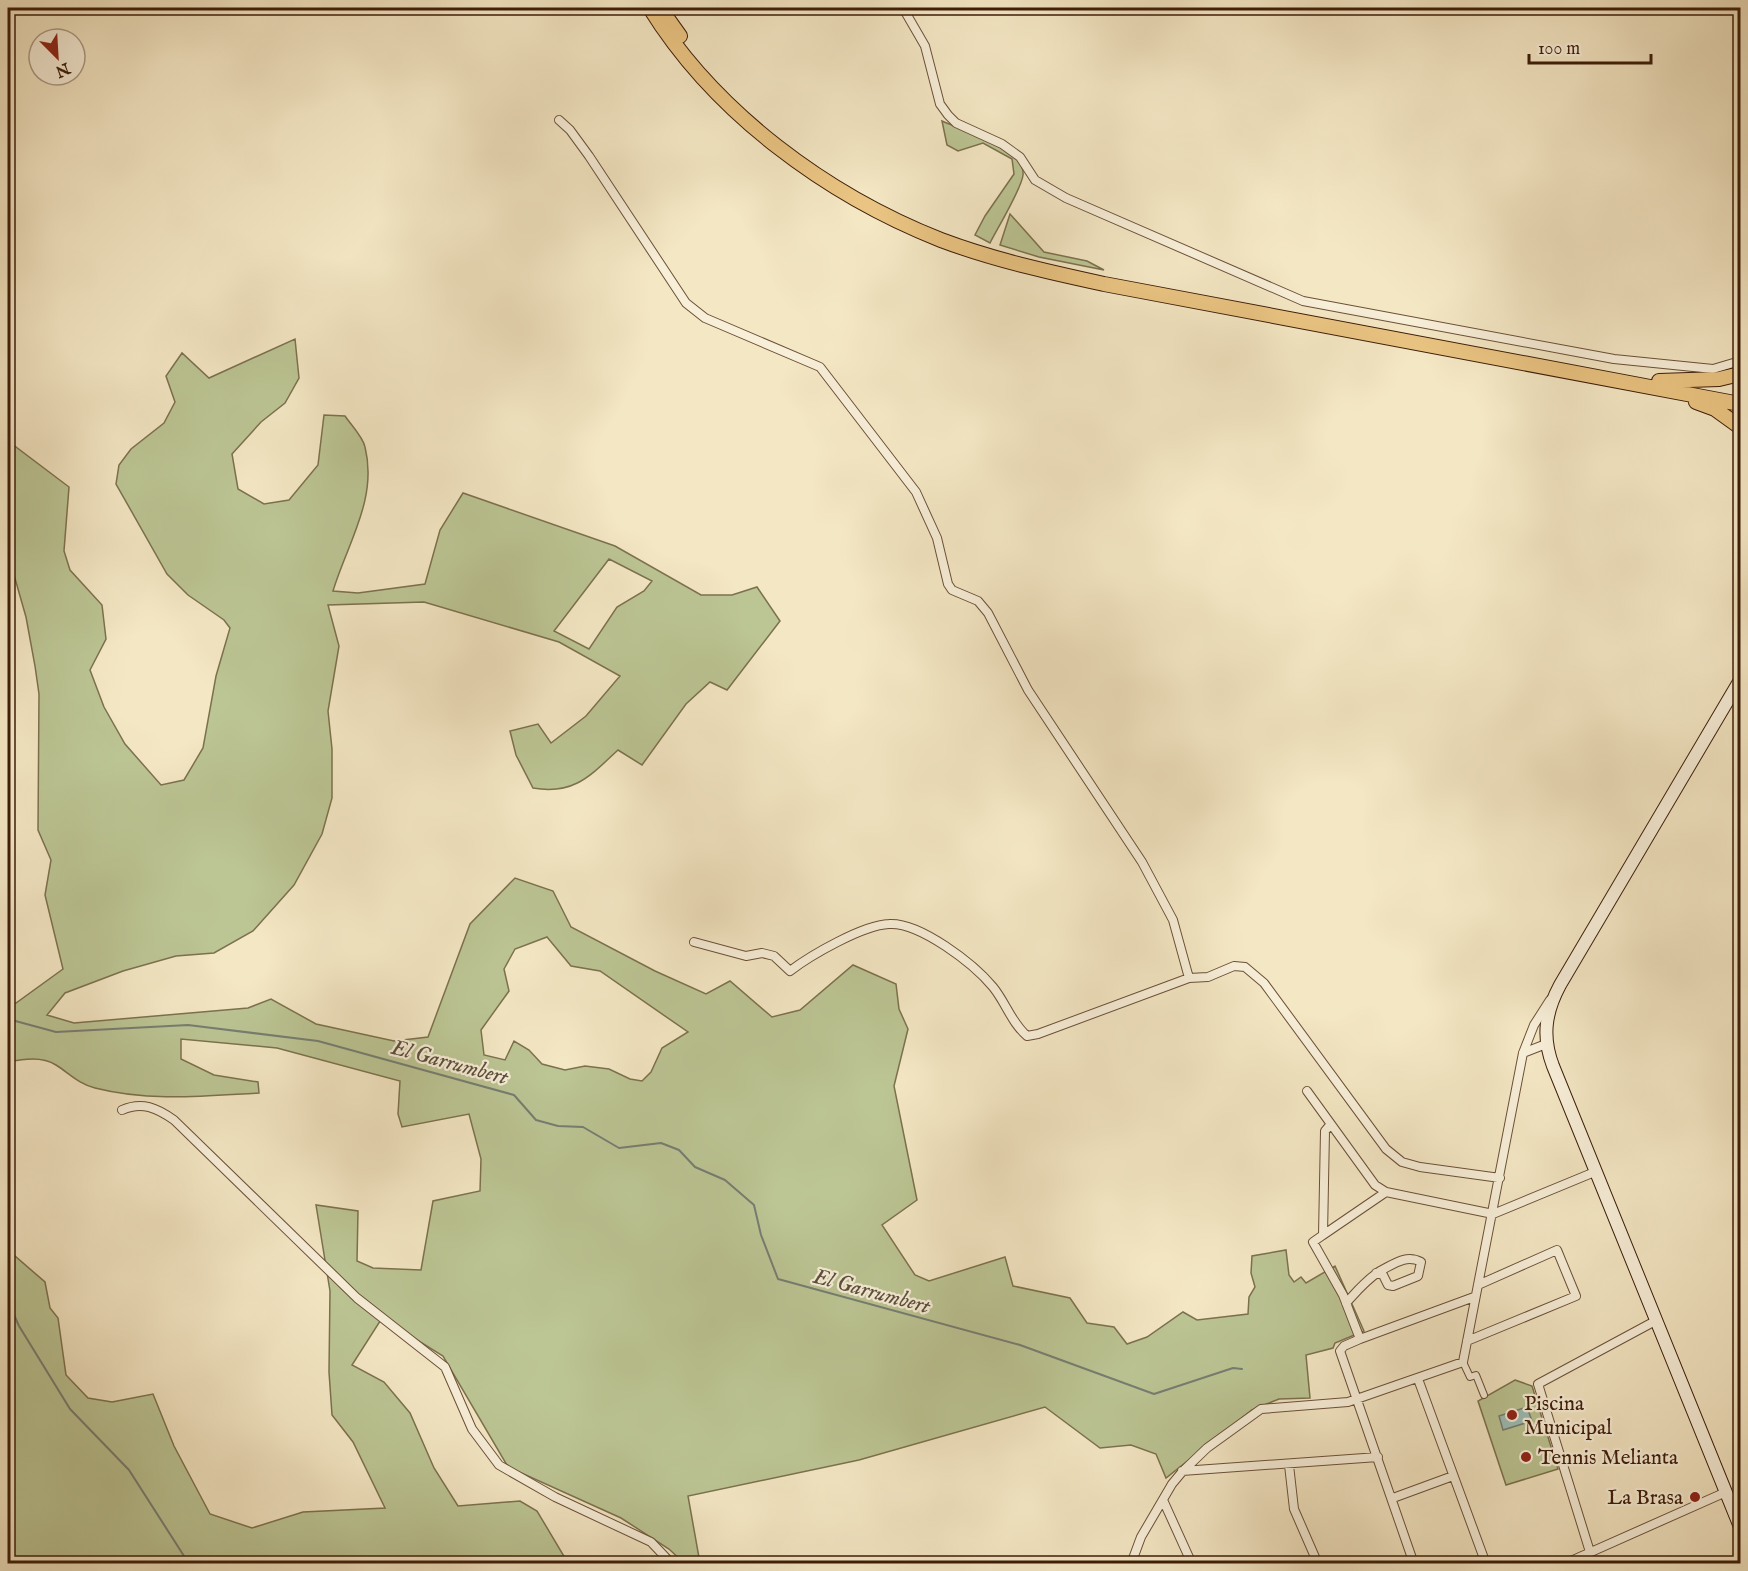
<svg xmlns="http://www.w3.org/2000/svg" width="1748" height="1571" viewBox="0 0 1748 1571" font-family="'IM FELL English',serif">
<rect width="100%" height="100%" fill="#f4e7c4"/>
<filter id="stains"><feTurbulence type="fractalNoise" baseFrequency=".00333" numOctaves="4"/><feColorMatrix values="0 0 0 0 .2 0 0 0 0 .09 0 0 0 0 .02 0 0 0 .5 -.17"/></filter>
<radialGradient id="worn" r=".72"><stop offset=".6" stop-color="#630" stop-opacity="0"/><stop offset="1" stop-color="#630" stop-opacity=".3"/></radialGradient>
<path fill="#bcc594" stroke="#7c714e" stroke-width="1.5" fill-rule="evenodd" d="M 942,121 C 962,130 1026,149 1023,175 C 1022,188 997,229 990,243 L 975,235 L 985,216 L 1014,174 L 1012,159 L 983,143 L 958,151 L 947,145 Z
M 1010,214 L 1044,252 L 1087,261 L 1104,270 L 1039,257 L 1000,245 Z
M 295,339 L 299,378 L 285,403 L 261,422 L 232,454 L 238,489 L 264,504 L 289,500 L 318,465 L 324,415 L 345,416 C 351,425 363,437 365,447 C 378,499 347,544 333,591 L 358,593 L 425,584 L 440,530 L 463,493 L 615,546 L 701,595 L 732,595 L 757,587 L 780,621 L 727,690 L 710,682 L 686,704 L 642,765 L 618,750 C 590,776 574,795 533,788 L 516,755 L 510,731 L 538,724 L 551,743 L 586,716 L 620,676 L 559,642 L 424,602 L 328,605 L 339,646 L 328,711 L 332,749 L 332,798 L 322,834 L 294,885 L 253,931 L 214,953 L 176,956 L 123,971 L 65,993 L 47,1015 L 74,1023 L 248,1008 L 271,999 L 316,1024 L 394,1041 L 428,1037 L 470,924 L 515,878 L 553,891 L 571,927 L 655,971 L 706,994 L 730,981 L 772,1017 L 800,1010 L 853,965 L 896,984 L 899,1009 L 908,1029 L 894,1086 L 917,1200 L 882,1225 L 915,1275 L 929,1281 L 1005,1257 L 1013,1286 L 1070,1298 L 1087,1323 L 1114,1327 L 1127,1344 L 1147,1337 L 1183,1312 L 1197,1320 L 1248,1314 L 1249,1297 L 1255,1287 L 1251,1273 L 1252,1256 L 1286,1250 L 1289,1275 L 1294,1282 L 1301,1277 L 1306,1283 L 1335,1266 L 1364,1331 L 1335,1343 L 1333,1348 L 1306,1355 L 1310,1398 L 1279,1399 L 1252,1410 L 1166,1478 L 1156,1454 L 1131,1445 L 1100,1448 L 1045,1407 L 859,1460 L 688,1496 L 700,1563 L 685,1564 L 669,1549 L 621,1518 L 508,1467 L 443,1356 L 382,1318 L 352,1365 L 384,1382 L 410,1413 L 434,1468 L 458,1506 L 520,1501 L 537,1511 L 568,1563 L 8,1563 L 8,1250 L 45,1282 L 50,1308 L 58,1318 L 66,1375 L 88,1398 L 112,1402 L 153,1394 L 174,1446 L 210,1514 L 252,1528 L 303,1512 L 385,1508 L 353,1442 L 332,1415 L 329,1372 L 330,1291 L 316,1205 L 358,1211 L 357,1261 L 373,1268 L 421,1270 L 433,1201 L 480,1191 L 481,1159 L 469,1114 L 402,1127 L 398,1114 L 400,1081 L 277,1048 L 181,1039 L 181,1059 L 214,1075 L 258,1082 L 259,1093 C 204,1096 150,1102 95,1088 C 79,1084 70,1074 56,1065 C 42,1056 23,1059 8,1062 L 8,1003 L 16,1003 L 63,969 L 45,895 L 51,860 L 38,830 L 39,694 L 35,666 L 26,617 L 8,554 L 8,441 L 69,487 L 64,551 L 70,570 L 102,605 L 106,639 L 90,670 L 104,707 L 125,744 L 161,785 L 184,780 L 203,748 L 216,676 L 230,628 L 224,620 L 188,595 L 167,574 L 116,484 L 119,465 L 131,449 L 164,423 L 175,402 L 166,376 L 182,353 L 209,378 ZM 609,559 L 652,581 L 644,591 L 617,607 L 589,649 L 554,631 ZM 547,937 L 571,966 L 600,971 L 688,1032 L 662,1048 L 651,1072 L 642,1081 L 630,1079 L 609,1069 L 585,1066 L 565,1070 L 542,1064 L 529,1050 L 514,1041 L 505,1060 L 484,1055 L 481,1030 L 509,991 L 504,969 L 515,949 Z
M 1515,1380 L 1532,1386 L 1558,1469 L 1506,1485 L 1478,1401 Z"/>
<path fill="#9cbfb8" stroke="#767e72" stroke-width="1.5" d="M 1527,1407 L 1532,1421 L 1503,1430 L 1499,1416 Z"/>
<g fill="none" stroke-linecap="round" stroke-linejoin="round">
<path stroke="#767e72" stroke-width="2" d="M 8,1019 L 56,1032 L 188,1025 L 318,1041 L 514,1095 L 536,1120 L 558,1126 L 583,1127 L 619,1148 L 661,1143 L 679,1150 L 695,1167 L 725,1180 L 754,1205 L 761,1235 L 778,1279 L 1020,1345 L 1154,1394 L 1233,1368 L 1242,1369
M 8,1301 L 19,1326 L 70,1409 L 129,1470 L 184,1556 L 185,1564"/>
<defs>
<path id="pedestrian" d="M 1463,1362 L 1470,1377 L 1476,1375 L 1484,1395"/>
<path id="minor" d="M 903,8 L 925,46 L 940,104 L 948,115 L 956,123 L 1002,144 L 1020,157 L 1035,180 L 1066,198 L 1303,301 L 1614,359 L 1713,369 L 1740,361
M 559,120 L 570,130 L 589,156 L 686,303 L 705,318 L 820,367 L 916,492 L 937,538 L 948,584 L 952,590 L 978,601 L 988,613 L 1028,690 L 1142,862 L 1173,920 L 1189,978
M 694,942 L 746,956 L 762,953 L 774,956 L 790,971 C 811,955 863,925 889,924 C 920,922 974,964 993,987 C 1006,1003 1011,1022 1027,1036 L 1038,1034 L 1189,978 L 1208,977 L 1234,966 L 1245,967 L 1264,983 L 1386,1149 L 1402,1162 L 1420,1167 L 1500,1178
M 1523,1053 L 1546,1044
M 1307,1091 L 1375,1185 L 1386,1192 L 1493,1214 L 1597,1171
M 122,1110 C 142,1101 157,1108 174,1120 L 357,1298 L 445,1367 L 472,1429 L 499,1465 L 555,1497 L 651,1542 L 672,1564
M 1330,1125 L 1325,1131 L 1323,1235 L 1313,1242 L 1343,1295 L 1360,1339
M 1323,1235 L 1386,1192
M 1346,1303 C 1357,1291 1366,1280 1380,1271 C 1394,1264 1406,1254 1421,1262 L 1418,1276 L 1393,1286 L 1388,1285 L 1383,1275 L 1376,1273
M 1467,1341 L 1576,1296 L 1557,1250 L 1478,1285
M 1418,1379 L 1486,1564
M 1289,1465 L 1294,1509 L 1318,1564
M 1182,1471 L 1378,1457
M 1393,1498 L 1453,1476
M 1163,1500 L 1192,1564
M 1590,1552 L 1538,1384 L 1657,1320
M 1131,1564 L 1141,1537 L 1172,1484 L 1182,1472 L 1207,1448 L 1261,1409 L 1348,1402 L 1463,1362 L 1523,1053 L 1534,1025 L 1550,1000
M 1414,1564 L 1340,1351 L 1344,1346 L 1360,1339 L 1474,1297
M 1564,1564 L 1726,1492"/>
<path id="secondary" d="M 1740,680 L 1560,985 C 1545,1013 1542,1037 1553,1066 L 1740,1527"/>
<path id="trunk" d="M 650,8 C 715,113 827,195 941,240 C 994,260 1049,272 1104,284 L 1740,404
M 660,8 L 680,36
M 1659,381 L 1719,379 L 1740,374
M 1696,402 L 1715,409 L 1740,427"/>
</defs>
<use href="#pedestrian" stroke="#6b5037" stroke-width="8"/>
<use href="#minor" stroke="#6b5037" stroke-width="10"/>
<use href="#secondary" stroke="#3d1d08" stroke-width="14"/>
<use href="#trunk" stroke="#3d1d08" stroke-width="16"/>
<use href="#pedestrian" stroke="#f8efd9" stroke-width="6"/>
<use href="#minor" stroke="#f8efd9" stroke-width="8"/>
<use href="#secondary" stroke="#f8efd9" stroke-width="12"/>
<use href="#trunk" stroke="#eac482" stroke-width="14"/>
</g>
<g fill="#8f2418" stroke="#f8efd9" stroke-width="2">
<circle cx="1512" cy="1415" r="6"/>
<circle cx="1526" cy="1457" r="6"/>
<circle cx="1695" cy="1497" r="6"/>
</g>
<g text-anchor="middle" stroke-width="4.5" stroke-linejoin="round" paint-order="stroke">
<g font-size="21" fill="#3d1d08" stroke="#f8efd9" text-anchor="start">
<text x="1524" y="1410">Piscina<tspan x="1524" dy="24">Municipal</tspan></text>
<text x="1538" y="1464">Tennis Melianta</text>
<text x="1683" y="1504" text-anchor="end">La Brasa</text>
</g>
<g font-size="22" font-style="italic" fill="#5a4e3d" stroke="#f8efd9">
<text transform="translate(450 1061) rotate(15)" y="8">El Garrumbert</text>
<text transform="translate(872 1290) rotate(15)" y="8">El Garrumbert</text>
</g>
</g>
<rect width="1748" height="1571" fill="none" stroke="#f4e7c4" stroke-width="30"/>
<rect x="9" y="9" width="1730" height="1553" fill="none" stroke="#3d1d08" stroke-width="3"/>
<rect x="15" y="15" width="1718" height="1541" fill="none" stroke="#3d1d08" stroke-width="1.5"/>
<g transform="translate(57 57) rotate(156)"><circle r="28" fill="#f8efd9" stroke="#ad9b85" stroke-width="1.5"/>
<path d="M0-4.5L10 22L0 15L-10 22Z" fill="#8f2418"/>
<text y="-9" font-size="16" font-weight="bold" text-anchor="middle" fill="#3d1d08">N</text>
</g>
<path d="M1529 54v9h122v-9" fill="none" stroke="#3d1d08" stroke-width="3"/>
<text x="1538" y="54" font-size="18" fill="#3d1d08" stroke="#f8efd9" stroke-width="4.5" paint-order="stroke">100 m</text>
<rect width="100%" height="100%" filter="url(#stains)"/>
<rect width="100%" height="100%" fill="url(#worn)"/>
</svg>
